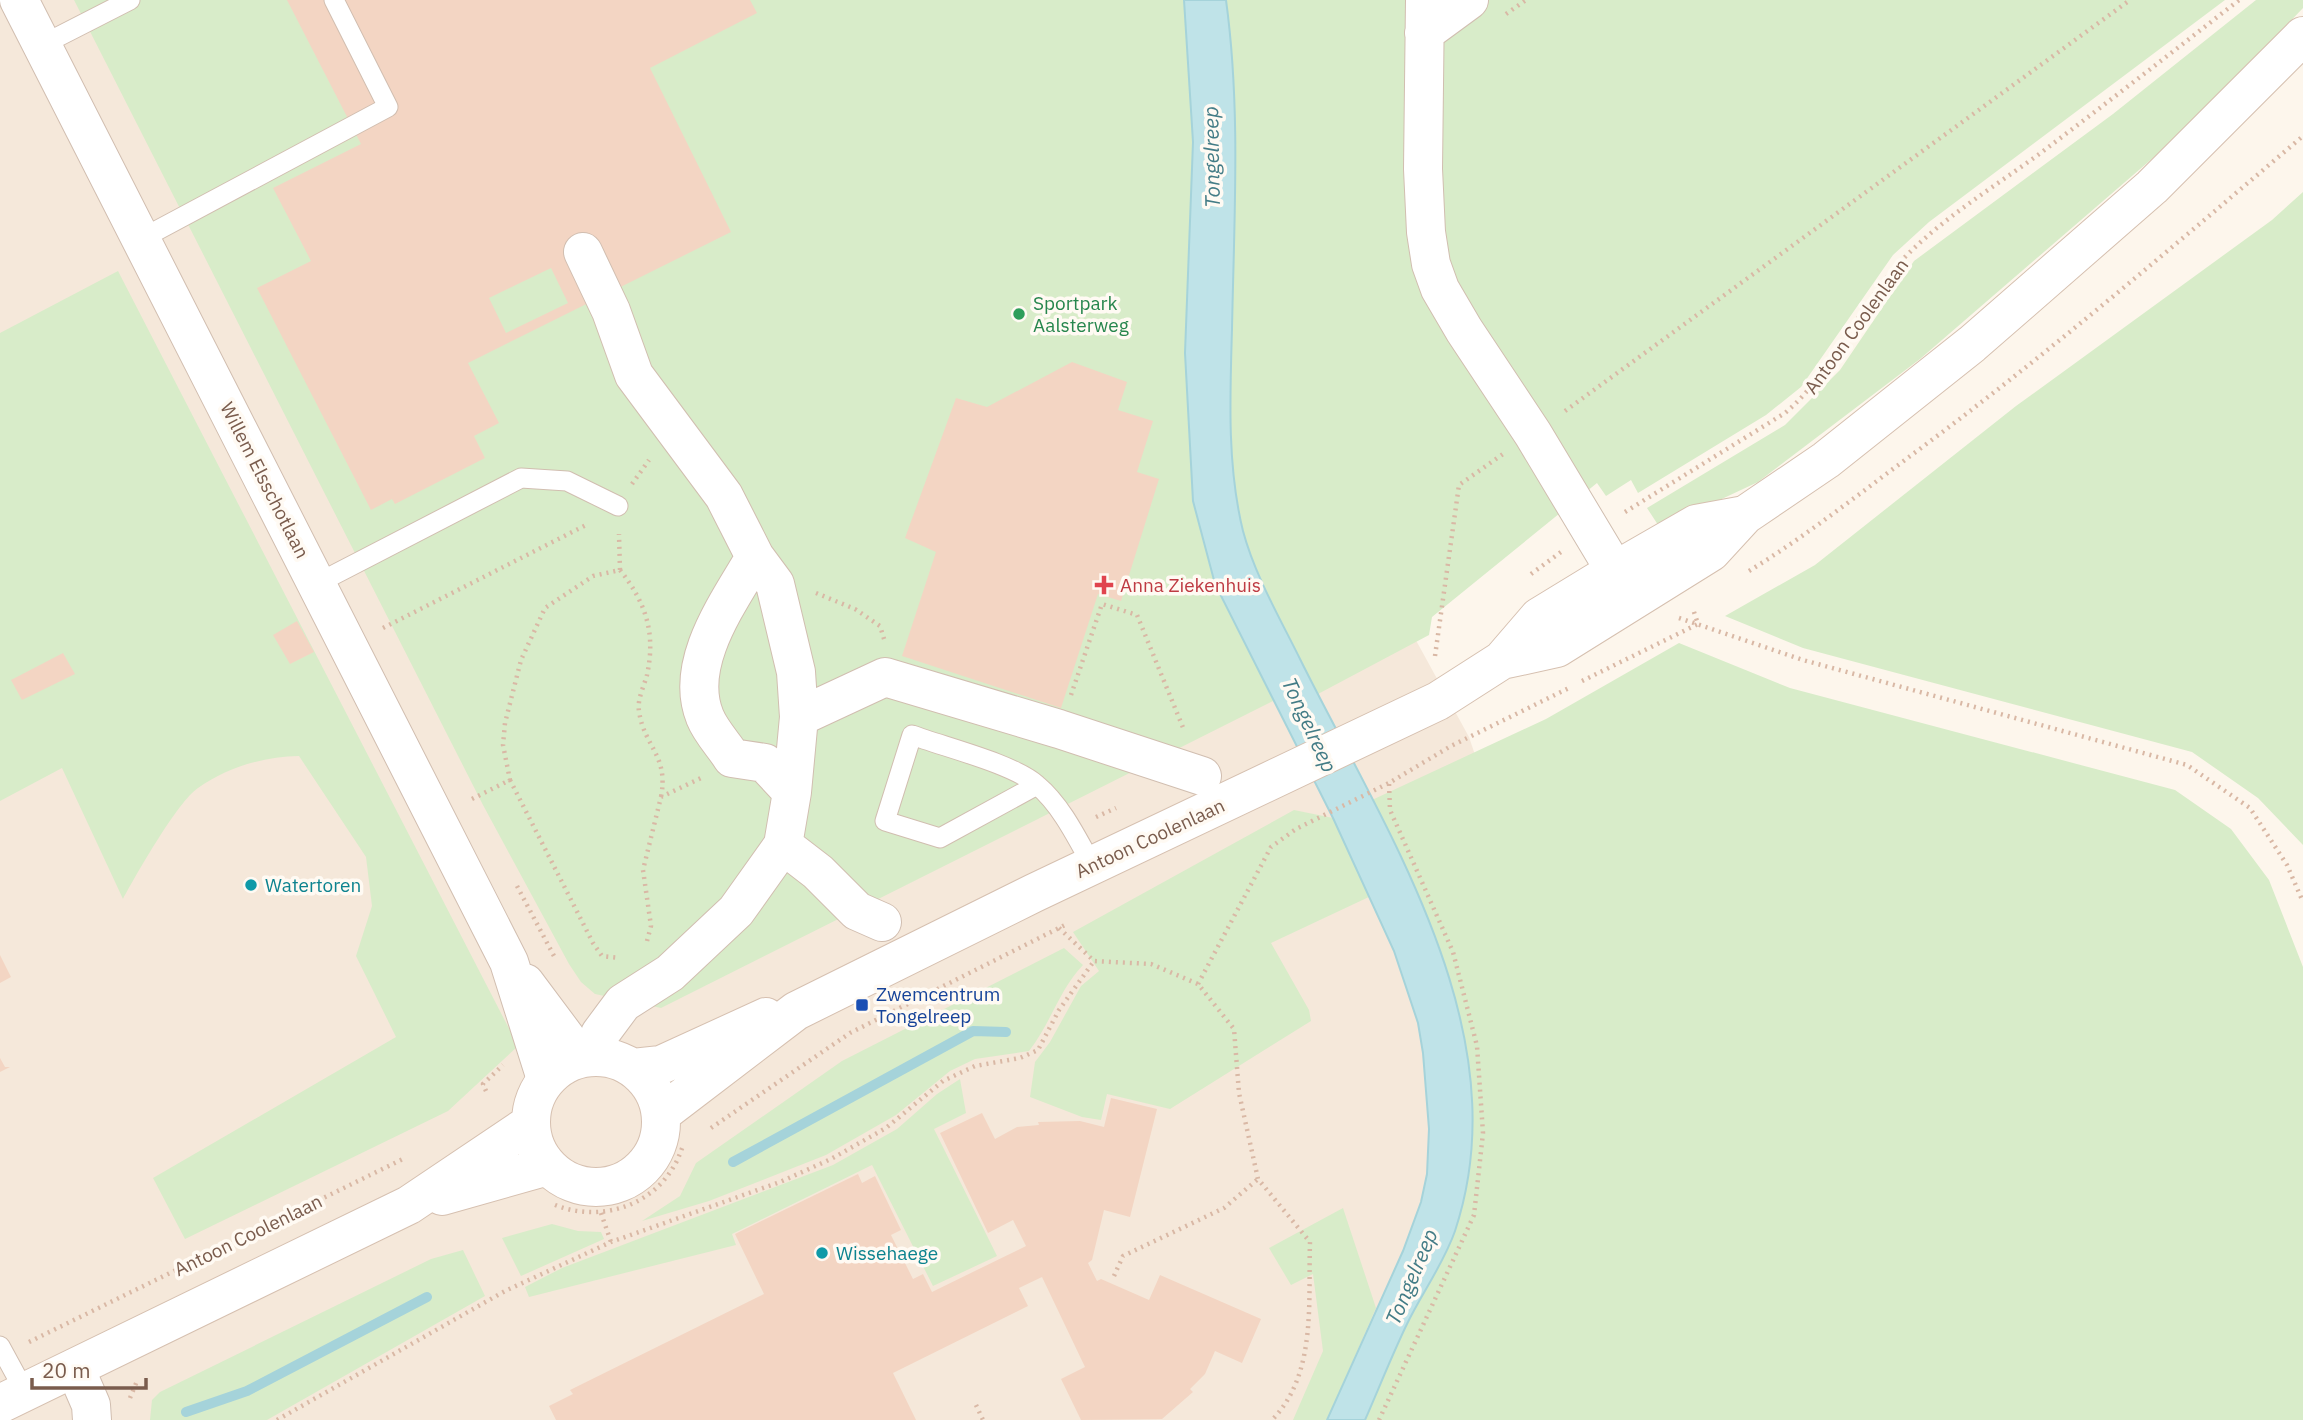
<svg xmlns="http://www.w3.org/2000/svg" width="2303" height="1420" viewBox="0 0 2303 1420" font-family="'IBM Plex Sans',sans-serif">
<rect width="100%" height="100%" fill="#fdf6ec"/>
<path fill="#f5e8da" d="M 0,0 L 1304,0 L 1316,458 L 1469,737 L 1511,862 L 1503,1420 L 0,1420 Z"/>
<path fill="#d8ecc9" d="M 74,0 L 2225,0 L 1929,222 L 1893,255 L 1801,387 L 1766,415 L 1638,493 L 1631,480 L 1606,496 L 1597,483 L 1432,617 L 1429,635 L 1318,694 L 1311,682 L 661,1008 L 595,994 L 581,982 L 569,964 L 483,805 Z
M 2256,0 L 2303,0 L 2303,8 L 2231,83 L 2154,157 L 1920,359 L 1758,482 L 1694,512 L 1662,531 L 1647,508 L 1785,425 L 1840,370 L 1914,261 L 2113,114 Z
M 2303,192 L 2303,845 L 2258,798 L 2192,752 L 1803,648 L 1725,616 L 1815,565 L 2016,406 L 2272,220 Z
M 118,271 L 518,1046 L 448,1111 L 185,1239 L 153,1178 L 396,1037 L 356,956 L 372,906 L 366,857 L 299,756 C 262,757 228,767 198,788 C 178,801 136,875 123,899 L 62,768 L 0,801 L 0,333 Z
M 1679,643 L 1790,688 L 2175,790 L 2231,829 L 2269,880 L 2303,967 L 2303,1420 L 1365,1420 L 1467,1174 C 1485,1028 1434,927 1372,800 L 1546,719 Z
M 1294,810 L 1333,818 L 1371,896 L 1271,943 L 1309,1010 L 1311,1021 L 1170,1109 L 1107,1094 L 1101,1120 L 1082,1117 L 1030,1097 L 1035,1062 L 1050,1042 L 1081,986 L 1099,971 L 1073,932 Z
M 1064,948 L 1083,965 C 1059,990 1051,1023 1029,1051 L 975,1059 L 950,1071 L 896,1115 L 826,1155 L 709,1201 L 642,1221 L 680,1196 L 696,1163 L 842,1061 Z
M 960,1079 L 966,1113 L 934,1129 L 997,1256 L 933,1286 L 872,1165 L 732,1234 L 736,1245 L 529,1297 L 525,1287 L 562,1268 L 833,1165 L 897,1129 L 937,1094 Z
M 1343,1208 L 1376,1308 L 1327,1420 L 1293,1420 L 1323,1351 L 1313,1274 L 1291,1285 L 1269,1248 Z
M 552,1224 L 578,1231 L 601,1232 L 604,1239 L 521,1276 L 502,1238 Z
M 463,1250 L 485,1296 L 274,1416 L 267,1420 L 150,1420 L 152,1400 L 160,1392 L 431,1259 Z"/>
<path fill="#bfe3e8" stroke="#a5d3da" stroke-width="2" d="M 1184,0 L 1226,0 C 1241,109 1234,220 1232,329 C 1230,396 1227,466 1243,531 C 1255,576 1281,620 1301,661 C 1386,832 1521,1032 1455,1231 C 1444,1263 1422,1293 1407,1324 C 1392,1355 1379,1388 1365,1420 L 1327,1420 L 1403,1251 L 1421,1202 L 1427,1174 L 1429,1129 L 1423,1053 L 1418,1023 L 1394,951 L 1333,818 L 1215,584 L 1193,501 L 1185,353 L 1193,142 Z"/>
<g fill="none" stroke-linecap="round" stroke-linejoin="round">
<path stroke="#a5d3da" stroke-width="10" d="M 733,1162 L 973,1031 L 1006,1032
M 186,1412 L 247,1391 L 427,1297"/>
</g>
<path fill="#f3d5c3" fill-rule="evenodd" d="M 287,0 L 750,0 L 757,13 L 650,68 L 731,232 L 468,363 L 499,423 L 474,436 L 485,458 L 395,504 L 392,499 L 371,510 L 257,288 L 311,261 L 273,188 L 361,144 ZM 551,268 L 568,303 L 506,333 L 489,298 Z
M 1072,362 L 1127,382 L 1118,410 L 1153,421 L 1137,472 L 1159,479 L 1121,601 L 1098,594 L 1061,708 L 902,656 L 936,552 L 905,538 L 956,398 L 987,407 Z
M 297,621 L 314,652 L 290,664 L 273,635 Z
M 63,653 L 75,674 L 22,700 L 11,680 Z
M 0,955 L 11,977 L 0,983 Z
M 0,1058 L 5,1067 L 10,1067 L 0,1072 Z
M 1111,1098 L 1157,1109 L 1130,1217 L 1104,1210 L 1092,1260 L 1088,1263 L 1097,1281 L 1101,1279 L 1149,1300 L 1160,1275 L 1261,1319 L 1242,1363 L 1215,1351 L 1205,1374 L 1190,1389 L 1193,1392 L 1162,1419 L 1081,1420 L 1061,1379 L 1085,1367 L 1042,1277 L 1019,1288 L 1028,1306 L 893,1373 L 916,1420 L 556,1420 L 549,1406 L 573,1394 L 570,1390 L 764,1294 L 735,1234 L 858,1174 L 862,1183 L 875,1176 L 901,1230 L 891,1235 L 913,1279 L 923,1274 L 932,1292 L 1026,1246 L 1013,1220 L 988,1233 L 940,1133 L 982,1113 L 995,1139 L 1017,1127 L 1039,1125 L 1038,1122 L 1080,1121 L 1104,1127 Z"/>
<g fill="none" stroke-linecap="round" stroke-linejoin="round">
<defs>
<path id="lane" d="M 42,45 L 130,0
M 141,239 L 388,107 L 334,0
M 318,583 L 521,478 L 567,481 L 618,506
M 1037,785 L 940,838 L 885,821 L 912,735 C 944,747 1014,764 1037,785 C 1061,805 1077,838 1092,865
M 0,1346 L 25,1392"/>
<path id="street" d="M 19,0 L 509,962 L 546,1079
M 1425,0 L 1423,169 L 1426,232 L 1431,264 L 1440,289 L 1464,330 L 1533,434 L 1632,599
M 1424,33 L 1469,0
M 583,252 L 611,311 L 634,375 L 724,496 L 755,557 L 775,584 L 796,672 L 799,717
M 755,557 C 729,602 683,663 705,717 C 711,732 724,745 732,758 L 765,763 L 792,792
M 783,845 L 818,872 L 857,911 L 882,922
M 525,983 L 581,1058
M 600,1034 L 623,1003 L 670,973 L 736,911 L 783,845 L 792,792 L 799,717 L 885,677 L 1059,729 L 1202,776
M 75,1368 L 91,1405 L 92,1420"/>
<path id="secondary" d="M 1502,660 L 1557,648 L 1711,552 L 1745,515 L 1826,460 L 1972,344 L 2152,187 L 2303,36
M531 1122a65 65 0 1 1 130 0a65 65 0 1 1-130 0Z
M 633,1068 L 661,1065 L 766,1017
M 661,1114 L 796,1011 L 1034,893 L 1438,701 L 1502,660 L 1539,617 L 1616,570 L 1696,524 L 1745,515
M 442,1196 L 548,1166
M 0,1404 L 409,1205 L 531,1123"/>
</defs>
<use href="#lane" stroke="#d1beb0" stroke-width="21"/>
<use href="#street" stroke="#d1beb0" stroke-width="40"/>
<use href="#secondary" stroke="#d6c0b0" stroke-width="40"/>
<path stroke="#d9b8a5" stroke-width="4.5" stroke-dasharray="2 5" stroke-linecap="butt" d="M 1506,14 L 1526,0
M 1565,411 L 2130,0
M 632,484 L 649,460
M 1625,512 L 1785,413 C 1837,369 1859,302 1907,255 C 1947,215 1997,185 2042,152 C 2108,102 2174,51 2239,0
M 620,570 C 646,603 656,633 647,675 C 644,686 637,700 639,711 C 644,747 669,755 661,797
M 1749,571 C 1806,536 1859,494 1913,454 C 2048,354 2175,245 2303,136
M 1531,574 L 1561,552
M 816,593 L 855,609 L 880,626 L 885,642
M 1679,618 L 1803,660 L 2187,765 L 2250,808 L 2287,865 L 2303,902
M 383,628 L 588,524
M 1435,656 L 1459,485 L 1503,454
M 1582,681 L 1698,624 L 1693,609
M 1071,695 L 1102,604 L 1137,615 L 1184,730
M 510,780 L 593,943 L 602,956 L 620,958
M 472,799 L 510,780 L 503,745 L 505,723 L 521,660 L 545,608 L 593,576 L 620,570 L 619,534
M 1096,817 L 1116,808
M 517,886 L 554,956
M 1059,928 L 1094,961 L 1151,964 L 1198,984 L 1234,1029 L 1239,1093 L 1258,1179 L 1310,1242 C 1308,1302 1317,1374 1272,1420
M 647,941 L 651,926 L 643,870 L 661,797 L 701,778
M 1198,984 L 1271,847 L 1296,829 L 1389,783
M 486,1091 L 483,1084 L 503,1065
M 711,1128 L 850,1033 L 1067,924
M 555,1205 C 598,1222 650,1208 674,1166 C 678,1160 680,1153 683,1146
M 601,1213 L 611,1242
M 1114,1276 L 1123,1256 L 1224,1208 L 1258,1179
M 29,1342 L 405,1158
M 130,1398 L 137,1381
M 976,1405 L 983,1420
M 277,1420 L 505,1291 L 611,1242 L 780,1182 L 831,1159 L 886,1128 L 943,1081 L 975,1066 L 1020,1058 L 1038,1050 L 1059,1010 L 1094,961
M 1379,1420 L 1474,1215 L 1483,1133 L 1477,1046 L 1453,952 L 1390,810 L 1389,783 L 1451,746 L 1571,687"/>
<use href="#lane" stroke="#fff" stroke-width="19"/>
<use href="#street" stroke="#fff" stroke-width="38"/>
<use href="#secondary" stroke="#fff" stroke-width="38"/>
</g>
<circle fill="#2e9e5b" stroke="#fffaf3" stroke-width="2.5" cx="1019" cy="314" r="7"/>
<path fill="#e0444e" stroke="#fffaf3" stroke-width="2.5" d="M1100.5 574.5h7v7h7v7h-7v7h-7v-7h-7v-7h7z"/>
<g fill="#0f9aa8" stroke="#fffaf3" stroke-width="2.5">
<circle cx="251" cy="885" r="7"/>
<circle cx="822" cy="1253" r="7"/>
</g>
<rect fill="#1a4fb4" stroke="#fffaf3" stroke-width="2.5" x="855" y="998" width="14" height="14" rx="3.5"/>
<g text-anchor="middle" stroke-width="7" stroke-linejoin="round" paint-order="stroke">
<g font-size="19" fill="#27864d" stroke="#fffaf3" text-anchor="start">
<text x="1033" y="310">Sportpark<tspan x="1033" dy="22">Aalsterweg</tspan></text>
</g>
<g font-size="19" fill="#7a5c4d" stroke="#fffaf3">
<text transform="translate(1856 326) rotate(-54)" y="7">Antoon Coolenlaan</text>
<text transform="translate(265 480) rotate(63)" y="7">Willem Elsschotlaan</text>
<text transform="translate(1150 838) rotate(-25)" y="7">Antoon Coolenlaan</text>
<text transform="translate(248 1235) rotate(-26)" y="7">Antoon Coolenlaan</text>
</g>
<g font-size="19" fill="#be3a42" stroke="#fffaf3" text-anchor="start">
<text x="1120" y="592">Anna Ziekenhuis</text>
</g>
<g font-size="19" fill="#0d838f" stroke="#fffaf3" text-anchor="start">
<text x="265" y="892">Watertoren</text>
<text x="836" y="1260">Wissehaege</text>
</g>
<g font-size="19" fill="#164399" stroke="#fffaf3" text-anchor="start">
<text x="876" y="1001">Zwemcentrum<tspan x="876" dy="22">Tongelreep</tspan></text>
</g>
<g font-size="21" font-style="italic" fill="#437c86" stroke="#fffaf3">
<text transform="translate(1212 157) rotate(-91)" y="7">Tongelreep</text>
<text transform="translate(1309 725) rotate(65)" y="7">Tongelreep</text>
<text transform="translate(1412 1277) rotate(-67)" y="7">Tongelreep</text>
</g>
</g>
<path d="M32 1378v10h114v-10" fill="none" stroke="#7a5c4d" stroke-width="3.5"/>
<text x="42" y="1378" font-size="21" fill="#7a5c4d" stroke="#fffaf3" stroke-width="5" paint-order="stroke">20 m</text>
</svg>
